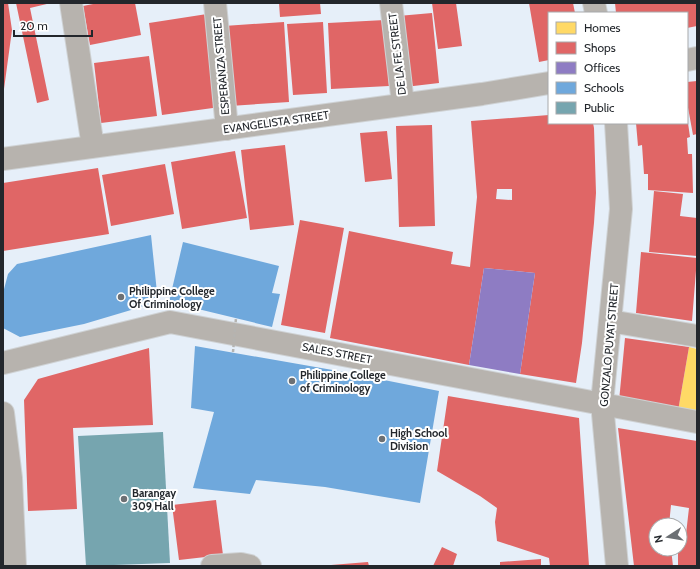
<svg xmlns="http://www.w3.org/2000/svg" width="700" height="569" viewBox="0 0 700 569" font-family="Cabin,sans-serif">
<rect width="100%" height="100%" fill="#f4f7fa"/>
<path fill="#e6eff9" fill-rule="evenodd" d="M 3,3 L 697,3 L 697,566 L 3,566 ZM 549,13 L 687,13 L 687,123 L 549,123 ZM 656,525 L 680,525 L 680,549 L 656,549 Z"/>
<path fill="#ffd966" d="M 689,347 L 697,349 L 697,414 L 678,411 Z"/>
<path fill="#e06666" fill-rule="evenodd" d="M 3,3 L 8,3 L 12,30 L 4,89 Z
M 16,3 L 51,3 L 30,8 L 49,100 L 37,103 Z
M 98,3 L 135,3 L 141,35 L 90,45 L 83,6 Z
M 279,3 L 320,3 L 321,14 L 280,17 Z
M 432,3 L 456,3 L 462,46 L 438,49 Z
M 529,3 L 573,3 L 575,13 L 549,13 L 549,60 L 539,62 Z
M 615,3 L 697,3 L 697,26 L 687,28 L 687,13 L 616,13 Z
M 432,13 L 439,83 L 405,87 L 398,16 Z
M 207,14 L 220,107 L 162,115 L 149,23 Z
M 385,20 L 389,86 L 331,89 L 328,23 Z
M 284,22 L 289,102 L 230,106 L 224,26 Z
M 323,22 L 327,93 L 293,95 L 287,24 Z
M 149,56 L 157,116 L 101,123 L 94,63 Z
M 697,81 L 697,134 L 693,135 L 687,102 L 687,82 Z
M 549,115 L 549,123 L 593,123 L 594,128 L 596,193 L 594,223 L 582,343 L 576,383 L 520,374 L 535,273 L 484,268 L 469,365 L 330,338 L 349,231 L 453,252 L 451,264 L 470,267 L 477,197 L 471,121 ZM 497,189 L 512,189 L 512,200 L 496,199 Z
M 636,123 L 688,123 L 690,137 L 687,138 L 688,154 L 692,154 L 693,193 L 648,190 L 648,174 L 644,174 L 642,145 L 638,146 Z
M 432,125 L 435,226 L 399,227 L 396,126 Z
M 387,131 L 392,179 L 365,182 L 360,133 Z
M 285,145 L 294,225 L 250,230 L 241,150 Z
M 235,151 L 247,218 L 182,229 L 171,162 Z
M 165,164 L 174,214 L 111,226 L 102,175 Z
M 98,168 L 109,234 L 3,251 L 3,183 Z
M 654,191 L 683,194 L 680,216 L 697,218 L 697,256 L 649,252 Z
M 300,220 L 344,228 L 325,333 L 281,325 Z
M 641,252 L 697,258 L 692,321 L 636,313 Z
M 625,338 L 689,347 L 678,411 L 619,401 Z
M 149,348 L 153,425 L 73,428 L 77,509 L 28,511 L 24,400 L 38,379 Z
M 448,396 L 579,418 L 589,566 L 550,566 L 549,558 L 497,541 L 495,522 L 497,508 L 480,496 L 437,471 Z
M 618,428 L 697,441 L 697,566 L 678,566 L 678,549 L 680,549 L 680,534 L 686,534 L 689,508 L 671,505 L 669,525 L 656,525 L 656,549 L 671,549 L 673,566 L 634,566 Z
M 216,500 L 223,555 L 179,560 L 172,505 Z
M 442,547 L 457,554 L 453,566 L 433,566 Z
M 541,559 L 541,566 L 500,566 L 500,562 Z
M 368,562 L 369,566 L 332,566 L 331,565 Z"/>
<path fill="#8e7cc3" d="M 484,268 L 535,273 L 520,374 L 469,365 Z"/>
<path fill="#6fa8dc" d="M 151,235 L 158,302 L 84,324 L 20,337 L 3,328 L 3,293 L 8,274 L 17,264 Z
M 183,242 L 279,266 L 272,293 L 280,294 L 272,327 L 169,302 Z
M 195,346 L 344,372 L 439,391 L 420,503 L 325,487 L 256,480 L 250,494 L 193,488 L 214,412 L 191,408 Z"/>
<path fill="#76a5af" d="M 163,432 L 170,563 L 86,566 L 78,436 Z"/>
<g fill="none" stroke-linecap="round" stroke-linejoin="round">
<defs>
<path id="minor" d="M 71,3 L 93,147
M 215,3 L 227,129
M 391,3 L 403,104
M 594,3 L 596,13
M 687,60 L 697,58
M 616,123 L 621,209 L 602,403 L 617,566
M 3,159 L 482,94 L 549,83
M 610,321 L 697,336
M 3,363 L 170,322 L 697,422
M 3,413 L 11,478 L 15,566
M 212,566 L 241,564 L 250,566"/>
</defs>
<use href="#minor" stroke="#cfd2d4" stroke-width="24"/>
<use href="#minor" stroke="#b7b3ae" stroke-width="22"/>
<path stroke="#b5b4b1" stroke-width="2.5" stroke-dasharray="3 2" stroke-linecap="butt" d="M 233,352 L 236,318"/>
</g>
<g fill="#6c7074" stroke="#fff" stroke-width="1.5">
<circle cx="121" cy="297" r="4"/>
<circle cx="292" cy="381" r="4"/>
<circle cx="382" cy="439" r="4"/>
<circle cx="124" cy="499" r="4"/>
</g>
<g text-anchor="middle" stroke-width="4" stroke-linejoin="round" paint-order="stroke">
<g font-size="11" fill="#23272c" stroke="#fff">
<text transform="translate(397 54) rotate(-97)" y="4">DE LA FE STREET</text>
<text transform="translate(221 66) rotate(-95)" y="4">ESPERANZA STREET</text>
<text transform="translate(276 122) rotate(-8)" y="4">EVANGELISTA STREET</text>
<text transform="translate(609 345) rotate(-85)" y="4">GONZALO PUYAT STREET</text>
<text transform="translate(337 353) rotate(11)" y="4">SALES STREET</text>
</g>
<g font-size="11" font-weight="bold" fill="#23272c" stroke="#fff" text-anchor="start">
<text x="129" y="295">Philippine College<tspan x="129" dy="13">Of Criminology</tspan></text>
<text x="300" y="379">Philippine College<tspan x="300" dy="13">of Criminology</tspan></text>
<text x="390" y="437">High School<tspan x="390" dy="13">Division</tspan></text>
<text x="132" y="497">Barangay<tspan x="132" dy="13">309 Hall</tspan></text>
</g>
</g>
<rect width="700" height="569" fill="none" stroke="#23272c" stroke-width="8"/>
<rect x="548" y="12" width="140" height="112" fill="#ffffff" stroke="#a7a9ab"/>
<rect x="556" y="22" width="20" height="12" fill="#ffd966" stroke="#a7a9ab"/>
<text x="584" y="32" font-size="12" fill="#23272c">Homes</text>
<rect x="556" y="42" width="20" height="12" fill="#e06666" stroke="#a7a9ab"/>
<text x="584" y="52" font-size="12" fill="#23272c">Shops</text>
<rect x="556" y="62" width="20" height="12" fill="#8e7cc3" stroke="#a7a9ab"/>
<text x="584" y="72" font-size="12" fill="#23272c">Offices</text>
<rect x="556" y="82" width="20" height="12" fill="#6fa8dc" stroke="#a7a9ab"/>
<text x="584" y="92" font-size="12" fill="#23272c">Schools</text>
<rect x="556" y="102" width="20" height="12" fill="#76a5af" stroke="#a7a9ab"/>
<text x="584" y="112" font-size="12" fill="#23272c">Public</text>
<g transform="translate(668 537) rotate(258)"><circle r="19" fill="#ffffff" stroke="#a7a9ab"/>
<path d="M0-3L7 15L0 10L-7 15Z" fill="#6c7074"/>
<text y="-6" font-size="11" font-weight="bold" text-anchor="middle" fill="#23272c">N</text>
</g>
<path d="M14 30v6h78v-6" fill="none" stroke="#23272c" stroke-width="2"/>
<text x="20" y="30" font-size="12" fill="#23272c" stroke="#ffffff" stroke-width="3" paint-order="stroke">20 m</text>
</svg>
